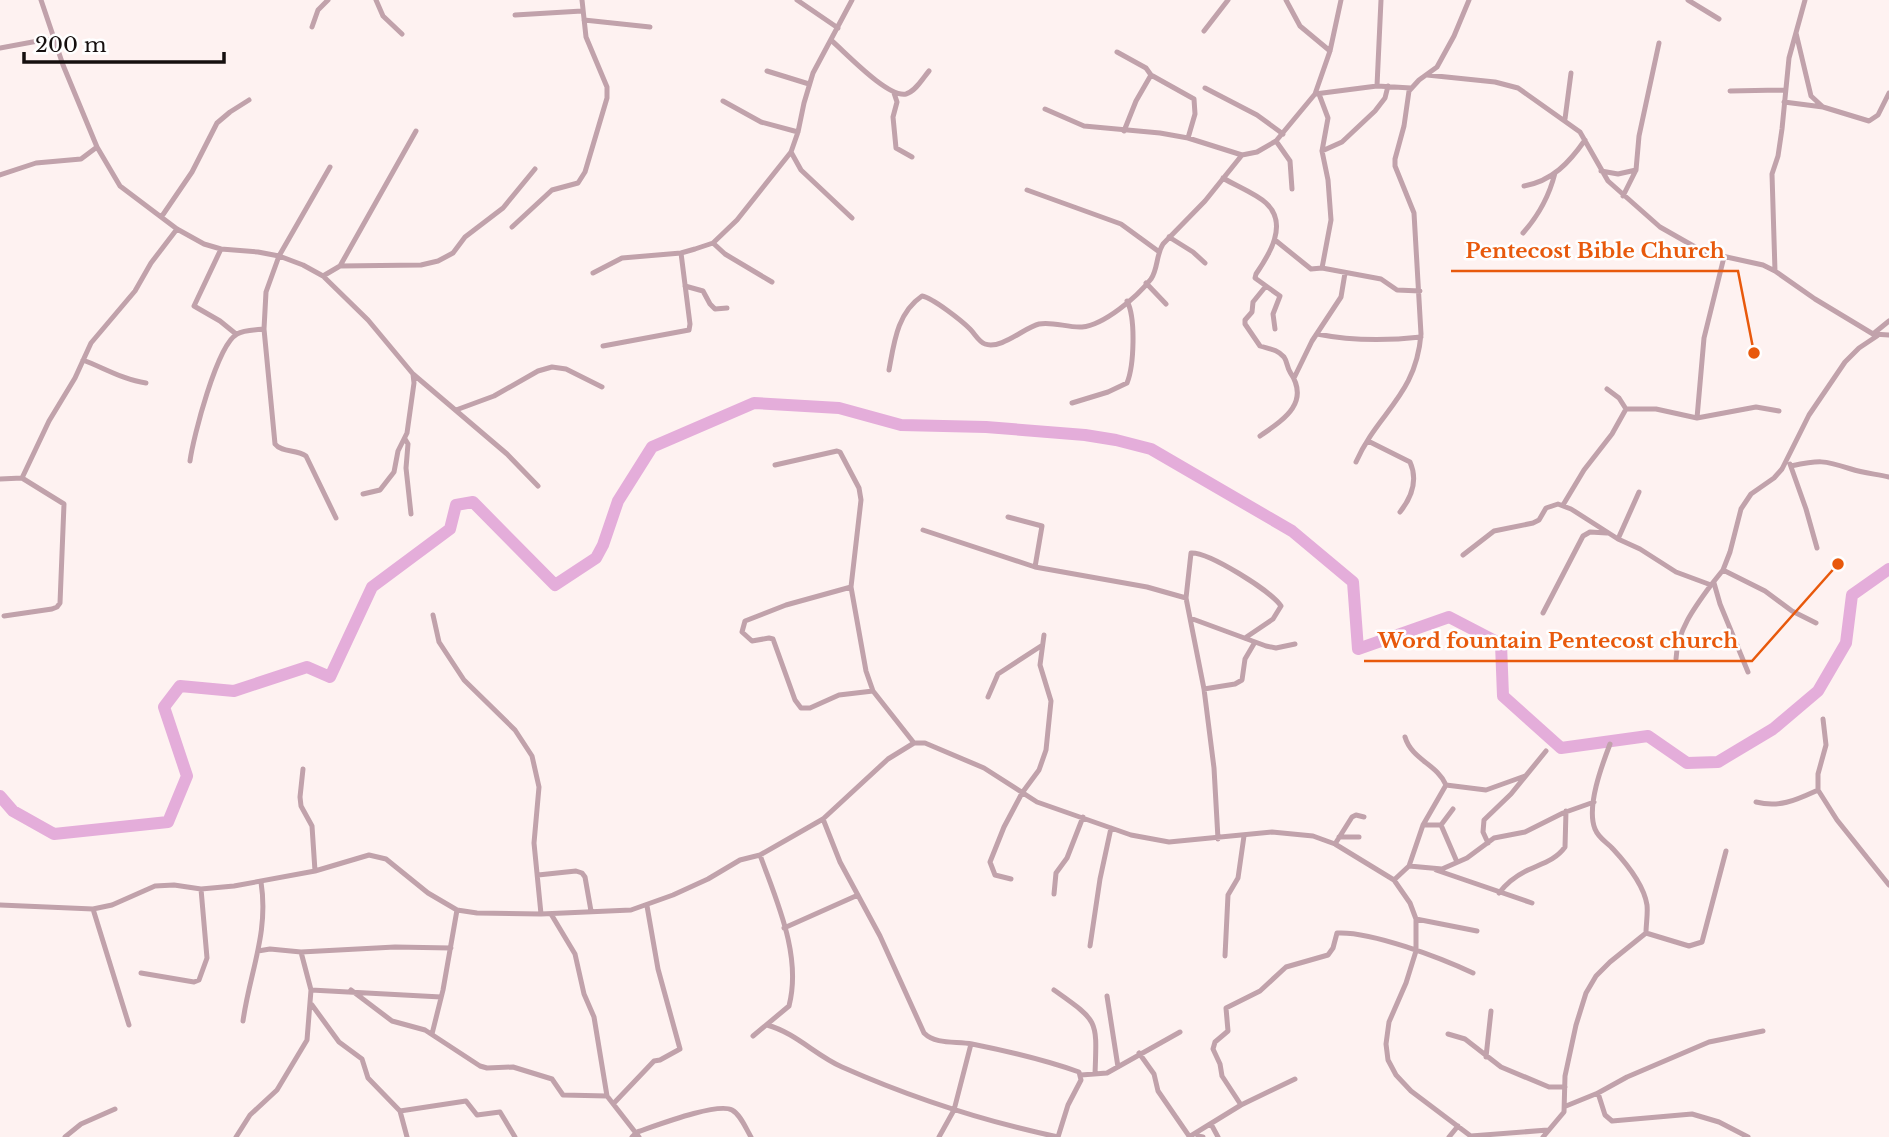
<svg xmlns="http://www.w3.org/2000/svg" width="1889" height="1137" viewBox="0 0 1889 1137" font-family="'Libre Baskerville',serif">
<rect width="100%" height="100%" fill="#fef2f1"/>
<g fill="none" stroke-linecap="round" stroke-linejoin="round">
<path stroke="#e4adda" stroke-width="12" d="M 0,796 L 13,811 L 54,834 L 168,822 L 187,776 L 164,707 L 180,686 L 234,691 L 307,667 L 330,677 L 372,587 L 450,529 L 456,505 L 473,502 L 555,585 L 596,558 L 603,545 L 618,501 L 652,447 L 754,403 L 839,408 L 901,425 L 986,427 L 1085,435 L 1116,440 L 1151,449 L 1292,531 L 1353,582 L 1358,649 L 1449,617 L 1501,644 L 1503,696 L 1561,748 L 1648,736 L 1687,763 L 1718,762 L 1773,729 L 1818,691 L 1846,643 L 1852,595 L 1889,569"/>
<path stroke="#c1a2ab" stroke-width="5" d="M 41,0 L 63,65 L 97,147 L 120,186 L 177,229 L 204,244 L 221,249 L 258,252 L 279,256 L 303,265 L 323,276 L 368,320 L 413,374 L 414,383 L 407,433 L 398,451 L 394,472 L 380,490 L 363,494
M 376,0 L 383,16 L 402,34
M 797,0 L 838,28
M 1286,0 L 1300,26 L 1330,51
M 1688,0 L 1719,19
M 515,15 L 582,11
M 584,20 L 650,27
M 312,27 L 318,10 L 328,0
M 1204,31 L 1228,0
M 1796,33 L 1811,96 L 1823,107
M 832,41 C 846,53 888,98 906,94 C 916,91 923,78 929,71
M 0,48 L 54,38
M 1117,52 L 1146,68 L 1151,75 L 1136,101 L 1124,131
M 767,71 L 809,84
M 1151,75 L 1194,99 L 1195,114 L 1188,138
M 1427,75 L 1495,82 L 1518,88 L 1580,132 L 1608,181 L 1660,227 L 1704,252 L 1763,265 L 1775,271 L 1815,299 L 1873,334 L 1889,335
M 1377,86 L 1381,0
M 1205,88 L 1257,115 L 1283,134
M 1730,91 L 1785,90
M 894,93 L 897,102 L 893,117 L 896,148 L 912,157
M 1315,94 L 1330,51 L 1341,0
M 1319,94 L 1328,118 L 1322,151 L 1328,180 L 1331,220 L 1322,268
M 723,101 L 761,122 L 798,132
M 1784,102 L 1823,107 L 1869,121 L 1878,115 L 1889,93
M 1045,109 L 1084,126 L 1160,133 L 1188,138 L 1242,155
M 1565,119 L 1571,73
M 1276,141 L 1290,161 L 1292,189
M 1322,151 L 1342,142 L 1375,111 L 1385,98 L 1388,86
M 791,152 L 801,170 L 852,218
M 330,167 L 279,256 L 266,292 L 264,329 L 275,444 C 282,453 296,449 306,456 L 336,518
M 1601,171 L 1618,174 L 1636,170
M 0,175 L 36,163 L 81,159 L 97,147
M 1223,178 C 1236,186 1255,193 1266,203 C 1289,224 1269,255 1256,274 L 1255,278 L 1280,296 L 1273,314 L 1275,329
M 1524,186 C 1552,181 1569,163 1585,140
M 1027,190 L 1121,224 L 1158,251
M 1623,196 L 1636,170 L 1639,136 L 1659,43
M 162,216 L 192,172 L 217,123 L 230,112 L 249,100
M 512,227 L 552,190 L 578,183 L 585,172 L 607,98 L 607,87 L 586,37 L 582,0
M 1523,233 C 1539,215 1549,197 1555,173
M 1169,237 L 1193,252 L 1205,263
M 1275,240 L 1311,269 L 1322,268 L 1381,279 L 1397,290 L 1420,291
M 713,243 L 725,254 L 772,282
M 221,249 L 194,306 L 220,321 L 236,334
M 340,266 L 416,131
M 1775,271 L 1772,174 L 1778,156 L 1782,129 L 1789,58 L 1805,0
M 593,273 L 622,258 L 681,253 L 695,249 L 713,243 L 737,220 L 791,152 L 798,132 L 804,103 L 813,73 L 852,0
M 323,276 L 340,266 L 421,265 L 438,261 L 453,253 L 465,237 L 503,208 L 535,169
M 1146,283 L 1166,304
M 685,286 L 703,291 L 710,304 L 715,309 L 727,308
M 1317,334 C 1352,341 1385,341 1421,337
M 1873,334 L 1889,321
M 603,346 L 689,330 L 690,324 L 681,253
M 83,360 C 104,368 124,380 146,383
M 889,370 C 894,343 897,313 922,296 C 933,298 962,321 970,329 C 975,334 979,342 985,344 C 1001,350 1025,327 1039,324 C 1052,321 1068,328 1082,327 C 1104,325 1137,297 1151,279 C 1158,269 1156,255 1163,244 L 1205,201 L 1242,155 L 1257,152 L 1276,141 L 1315,94 L 1377,86 L 1411,88
M 413,374 L 507,454 L 538,486
M 1294,378 L 1312,341 L 1341,297 L 1345,273
M 1072,403 L 1108,392 L 1127,383 C 1134,366 1136,318 1127,301
M 1626,409 L 1656,409 L 1697,418 L 1756,407 L 1779,411
M 456,410 L 494,396 L 538,371 L 552,367 L 566,369 L 602,387
M 1697,418 L 1704,338 L 1724,257
M 1260,436 C 1283,420 1311,403 1290,372 C 1287,367 1287,361 1284,357 C 1277,349 1269,349 1260,346 L 1245,324 L 1245,320 L 1252,312 L 1253,302 L 1266,286
M 405,439 L 408,444 L 406,468 L 411,514
M 1368,441 L 1410,462 C 1418,480 1412,497 1400,512
M 190,461 C 193,438 217,345 237,334 C 244,330 255,330 264,329
M 1356,462 C 1378,412 1416,396 1421,334 L 1414,213 L 1395,166 L 1395,159 L 1404,126 L 1409,91 L 1419,80 L 1437,67 L 1454,36 L 1469,0
M 1790,464 L 1806,509 L 1817,548
M 775,465 L 837,451 L 840,452 L 859,488 L 861,500 L 851,587 L 866,671 L 873,691 L 914,743
M 1791,466 C 1820,460 1823,460 1851,469 C 1863,473 1876,474 1889,477
M 0,479 L 22,478 L 49,421 L 75,378 L 91,343 L 135,291 L 151,263 L 177,229
M 1563,505 L 1584,470 L 1612,434 L 1626,409 L 1619,398 L 1607,389
M 1008,517 L 1042,526 L 1035,567
M 923,530 L 1035,567 L 1147,587 L 1186,598 L 1204,689 L 1214,768 L 1218,839
M 1618,539 L 1639,492
M 1463,555 L 1494,531 L 1533,523 L 1539,520 L 1546,508 L 1558,504 L 1571,509 L 1618,539 L 1640,549 L 1676,572 L 1711,585 L 1723,570 L 1730,552 L 1741,509 L 1751,494 L 1774,478 L 1782,469 L 1809,415 L 1845,362 L 1859,348 L 1877,336
M 1723,570 L 1765,591 L 1792,611 L 1816,623
M 1714,583 L 1720,604 L 1748,672
M 851,587 L 786,605 L 745,621 L 742,632 L 752,641 L 769,638 L 773,639 L 795,700 L 801,708 L 810,708 L 839,695 L 873,691
M 1186,598 L 1191,553 C 1209,552 1271,591 1281,606 L 1273,619 L 1245,638
M 1543,613 L 1583,536 L 1590,532 L 1607,533
M 433,615 L 439,642 L 464,680 L 515,730 L 532,756 L 539,787 L 534,843 L 541,914
M 4,616 L 52,609 L 57,607 L 60,603 L 64,504 L 22,478
M 1190,618 L 1266,646 L 1276,648 L 1295,644
M 1676,659 C 1677,631 1694,608 1711,585
M 1204,689 L 1235,684 L 1242,680 L 1245,659 L 1255,642
M 988,697 L 998,674 L 1041,646
M 1823,719 L 1826,745 L 1818,774 L 1818,790 L 1837,820 L 1889,885
M 1405,737 C 1412,760 1437,764 1446,785
M 303,769 L 300,797 L 301,806 L 312,826 L 315,871
M 1756,802 C 1780,808 1796,800 1818,790
M 823,819 L 840,862 L 880,936 L 924,1033 C 936,1045 956,1041 972,1044 C 1007,1051 1045,1060 1079,1072 L 1081,1080 L 1068,1105 L 1058,1137
M 1423,825 L 1441,825 L 1453,809
M 1441,825 L 1457,862
M 1339,837 L 1359,837
M 1488,843 L 1483,832 L 1484,820 L 1511,794 L 1546,751
M 1335,844 L 1352,817 L 1356,815 L 1364,817
M 1409,866 L 1442,869 L 1467,858 L 1494,838 L 1525,832 L 1563,813 L 1594,802
M 1436,870 L 1532,903
M 538,875 L 576,871 L 582,873 L 585,877 L 591,911
M 1011,879 L 995,875 L 990,862 L 1004,827 L 1022,793 L 1039,770 L 1046,750 L 1051,701 L 1040,665 L 1044,635
M 1394,880 L 1409,866 L 1423,825 L 1446,785 L 1486,790 L 1525,776
M 1499,893 C 1506,884 1516,876 1526,871 C 1540,864 1555,861 1565,847 L 1566,811
M 1054,894 L 1056,873 L 1067,858 L 1083,817
M 0,905 L 93,909 L 112,905 L 155,886 L 174,885 L 201,889 L 234,886 L 315,871 L 369,855 L 386,859 L 428,893 L 457,910 L 477,913 L 541,914 L 631,910 L 673,895 L 708,879 L 740,860 L 760,855 L 823,819 L 888,759 L 914,743 L 925,743 L 984,768 L 1037,802 L 1131,835 L 1169,842 L 1272,832 L 1313,836 L 1335,844 L 1394,880 L 1410,903 L 1416,919 L 1416,951 L 1406,983 L 1389,1022 L 1386,1044 L 1388,1060 L 1396,1075 L 1411,1091 L 1472,1137
M 93,909 L 129,1025
M 551,914 L 575,954 L 584,994 L 594,1017 L 607,1096
M 1416,919 L 1477,931
M 784,928 L 858,895
M 1646,933 L 1689,946 L 1702,942 L 1726,851
M 1090,946 L 1100,879 L 1111,828
M 258,951 L 270,949 L 301,952 L 395,947 L 451,948
M 1225,956 L 1228,895 L 1238,878 L 1244,836
M 141,973 L 194,982 L 199,980 L 207,958 L 201,889
M 311,990 L 441,997
M 351,990 L 392,1021 L 425,1030 L 480,1066 L 487,1068 L 513,1067 L 552,1079 L 563,1095 L 607,1096 L 639,1137
M 1054,990 C 1099,1022 1097,1019 1095,1074
M 1107,996 L 1118,1067
M 312,1005 L 339,1042 L 362,1059 L 368,1078 L 400,1111 L 407,1137
M 243,1021 C 250,971 269,933 261,882
M 767,1025 C 796,1033 815,1055 842,1067 C 912,1098 983,1121 1058,1137
M 432,1034 L 443,990 L 457,910
M 1448,1034 L 1465,1039 L 1501,1067 L 1549,1087 L 1565,1087
M 753,1036 L 789,1006 C 802,956 777,902 760,855
M 1139,1053 L 1154,1074 L 1158,1091 L 1189,1136
M 1486,1057 L 1491,1011
M 1081,1075 L 1107,1073 L 1180,1032
M 1598,1093 L 1605,1115 L 1612,1121 L 1692,1114 L 1719,1122 L 1748,1137
M 615,1102 L 654,1061 L 660,1060 L 680,1049 L 658,969 L 647,906
M 1241,1105 L 1222,1076 L 1220,1064 L 1213,1049 L 1215,1042 L 1228,1031 L 1226,1008 L 1260,991 L 1286,967 L 1328,955 L 1333,948 L 1337,933 C 1371,931 1441,958 1473,973
M 1566,1106 L 1598,1093 L 1627,1077 L 1709,1042 L 1763,1031
M 400,1111 L 466,1101 L 477,1115 L 500,1112 L 515,1137
M 1211,1124 L 1218,1137
M 1198,1136 L 1203,1137
M 1471,1136 L 1548,1130
M 65,1137 L 81,1124 L 115,1109
M 236,1137 L 250,1115 L 277,1090 L 307,1040 L 311,990 L 301,952
M 632,1137 L 637,1132 C 655,1126 717,1102 732,1110 C 741,1115 746,1129 751,1137
M 939,1137 L 954,1110 L 971,1044
M 1189,1137 L 1241,1105 L 1295,1079
M 1449,1137 L 1458,1126
M 1543,1137 L 1564,1112 L 1565,1076 L 1576,1025 L 1586,993 L 1596,976 L 1610,962 L 1646,933 C 1646,924 1648,914 1647,905 C 1644,886 1626,863 1613,849 C 1607,842 1599,839 1595,829 C 1586,807 1602,765 1610,744"/>
</g>
<path fill="none" stroke="#e8590c" stroke-width="2.5" d="M1754 353L1738 271H1451M1838 564L1752 661H1364"/>
<g fill="#e8590c" stroke="#fff" stroke-width="2.5">
<circle cx="1754" cy="353" r="7"/>
<circle cx="1838" cy="564" r="7"/>
</g>
<g font-size="21" text-anchor="middle" font-weight="bold" fill="#e8590c" stroke="#fff" stroke-width="5" stroke-linejoin="round" paint-order="stroke">
<text x="1595" y="258">Pentecost Bible Church</text>
<text x="1558" y="648">Word fountain Pentecost church</text>
</g>
<path d="M24 52v10h200v-10" fill="none" stroke="#16100f" stroke-width="3.5"/>
<text x="35" y="52" font-size="21" fill="#16100f" stroke="#ffffff" stroke-width="5" paint-order="stroke">200 m</text>
</svg>
